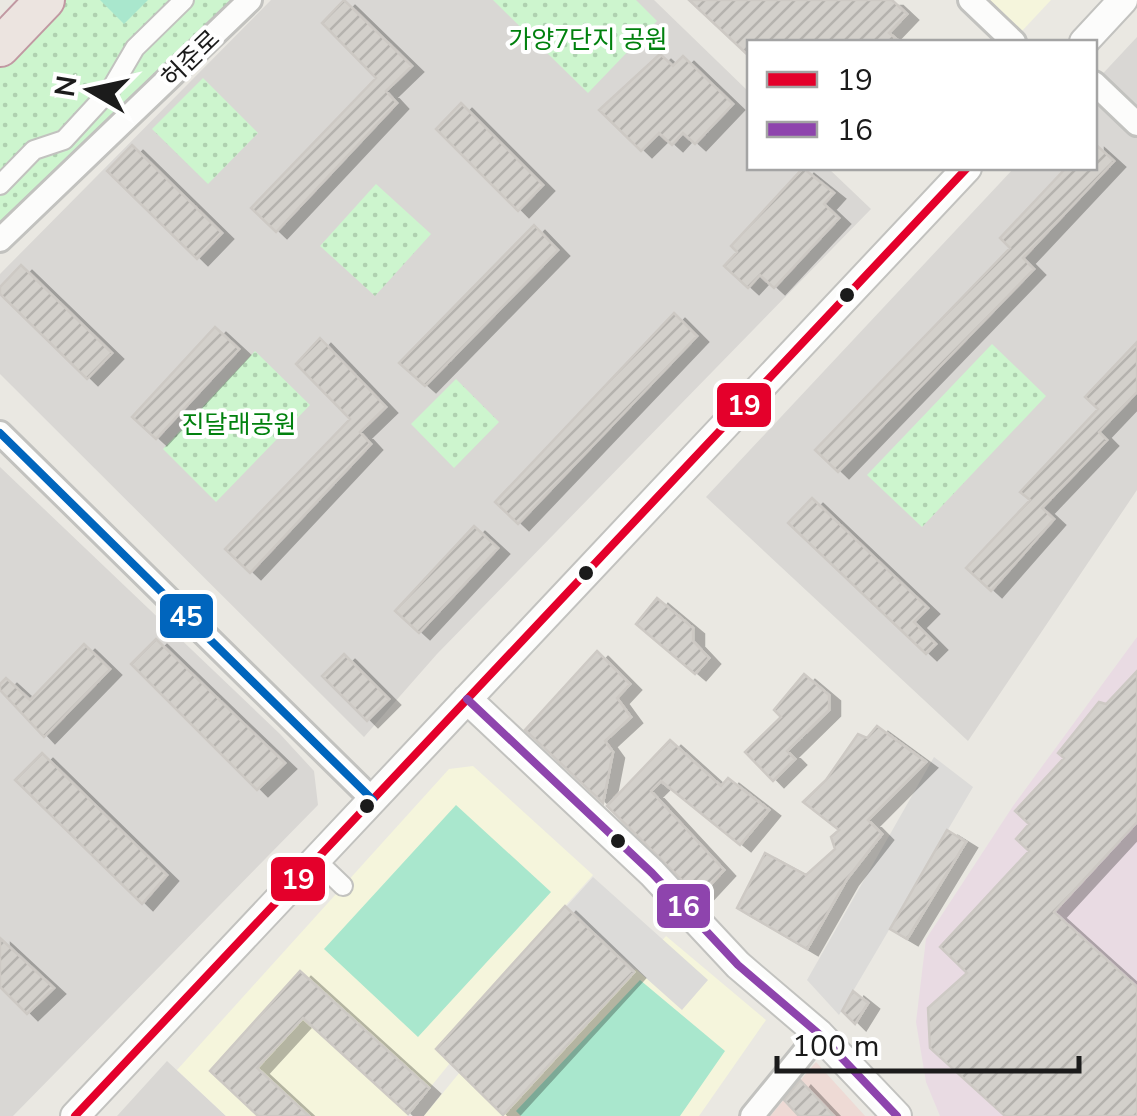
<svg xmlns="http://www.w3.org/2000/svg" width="1137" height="1116" viewBox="0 0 1137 1116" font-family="'Nunito Sans','Noto Sans KR',sans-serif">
<defs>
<pattern id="park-dots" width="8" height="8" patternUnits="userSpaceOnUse" patternTransform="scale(2.5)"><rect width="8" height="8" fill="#cdf5ce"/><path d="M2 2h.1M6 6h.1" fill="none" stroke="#afd1b0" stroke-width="1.8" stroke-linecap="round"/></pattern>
<pattern id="building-hatch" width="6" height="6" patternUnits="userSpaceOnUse" patternTransform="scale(2.5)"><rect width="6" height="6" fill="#d3d0cb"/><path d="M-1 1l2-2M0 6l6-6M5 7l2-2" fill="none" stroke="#b5b2ae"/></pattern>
<filter id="shadow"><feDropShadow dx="11" dy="6" stdDeviation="0" flood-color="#0004"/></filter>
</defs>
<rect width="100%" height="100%" fill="#eae8e2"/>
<path fill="#d9d7d4" d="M 271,0 L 654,0 L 749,92 L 750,168 L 828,168 L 871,209 L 437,654 L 364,737 L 0,374 L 0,274 Z
M 1137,37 L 1137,490 L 968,741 L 706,497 L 1014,168 L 1094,168 L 1095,82 Z
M 0,467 L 280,734 L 314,771 L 318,805 L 13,1116 L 0,1116 Z
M 167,1061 L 226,1116 L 117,1116 Z"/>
<path fill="#eedad5" d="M 816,1062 L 865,1116 L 770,1116 Z"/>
<path fill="#e9dbe3" d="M 1137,637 L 1137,1116 L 940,1116 L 926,1082 L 916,1022 L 926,939 L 1013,806 Z"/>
<path fill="#f5f5dc" d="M 989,0 L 1051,0 L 1021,32 Z
M 473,766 L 593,875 L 436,1049 L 450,1063 L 407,1116 L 226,1116 L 177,1070 L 449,769 Z
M 666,936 L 766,1020 L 699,1116 L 424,1116 L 460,1072 L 504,1114 Z"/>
<path fill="url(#park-dots)" d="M 57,0 L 241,0 L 0,230 L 0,60 Z
M 493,0 L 636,0 L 657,21 L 588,93 Z
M 203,78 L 258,133 L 208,184 L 152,129 Z
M 376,184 L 431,234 L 375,296 L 320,246 Z
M 992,344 L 1046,396 L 922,527 L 867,475 Z
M 255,351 L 310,405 L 216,502 L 163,449 Z
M 456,379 L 499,422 L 454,468 L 411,424 Z"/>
<path fill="#a9e7cd" d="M 100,0 L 148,0 L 124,24 Z
M 456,805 L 551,892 L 418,1037 L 324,949 Z
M 640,980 L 725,1051 L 680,1116 L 521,1116 L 516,1111 Z"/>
<path fill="#dcdbd9" d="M 934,757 L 973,787 L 839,1015 L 807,980 Z
M 593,877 L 708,980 L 682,1010 L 566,907 Z"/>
<path fill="url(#building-hatch)" stroke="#cdc9c4" stroke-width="2.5" filter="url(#shadow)" d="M 344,0 L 412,66 L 386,91 L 397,103 L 276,232 L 251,208 L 376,78 L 322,23 Z
M 689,0 L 892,0 L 907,14 L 889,33 L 900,42 L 750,42 L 750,57 Z
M 660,54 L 673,66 L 683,56 L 733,104 L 695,144 L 683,133 L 672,145 L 659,133 L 641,151 L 599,110 Z
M 461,103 L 543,185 L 518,211 L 436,129 Z
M 1094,143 L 1114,161 L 1023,258 L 1034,269 L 838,472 L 815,450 L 1010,248 L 1000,238 L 1066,168 L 1094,168 Z
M 132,145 L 222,233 L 197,259 L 107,171 Z
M 803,168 L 834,193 L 824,204 L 839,218 L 774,288 L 760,275 L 748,288 L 724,266 L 737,252 L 731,246 Z
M 534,225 L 558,250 L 425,386 L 399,363 Z
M 21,265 L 112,353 L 87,379 L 0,294 L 0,287 Z
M 674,313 L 697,336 L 518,524 L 495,502 Z
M 215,327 L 239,349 L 156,439 L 132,417 Z
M 320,338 L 386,407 L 360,432 L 371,444 L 250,573 L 225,549 L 350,419 L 296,364 Z
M 1137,342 L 1137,392 L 1099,432 L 1107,440 L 1042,508 L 1054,519 L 991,591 L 966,568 L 1030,500 L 1020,492 L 1098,409 L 1085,397 Z
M 812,498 L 928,608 L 914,622 L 936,644 L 926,654 L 788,523 Z
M 474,526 L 498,548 L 419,633 L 395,611 Z
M 657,598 L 693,628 L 693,641 L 709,658 L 695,674 L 636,624 Z
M 156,639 L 285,763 L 257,790 L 131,664 Z
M 84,644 L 110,669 L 44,737 L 0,690 L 0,684 L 6,678 L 30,700 Z
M 597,651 L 630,684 L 617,698 L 631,717 L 605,741 L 613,752 L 603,803 L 525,730 Z
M 344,654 L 389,699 L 367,721 L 322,676 Z
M 1137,671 L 1137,822 L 1054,912 L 1137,987 L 1137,1116 L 1005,1116 L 930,1048 L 928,1008 L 967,973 L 940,947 L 1029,851 L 1016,839 L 1029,824 L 1015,811 L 1064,758 L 1058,753 L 1099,702 L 1106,704 Z
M 804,674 L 829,695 L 829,710 L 787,751 L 795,759 L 773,781 L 745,752 L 781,717 L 774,710 Z
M 877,726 L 926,762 L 868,820 L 882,834 L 847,879 L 807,949 L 737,908 L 765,853 L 806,875 L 835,849 L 831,837 L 839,830 L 803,802 L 826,780 L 858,734 L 867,738 Z
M 670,740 L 721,786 L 728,778 L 769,810 L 740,845 L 661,781 L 651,791 L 724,870 L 699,897 L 607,806 Z
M 42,753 L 167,875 L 142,904 L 15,780 Z
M 947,830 L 966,842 L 907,939 L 890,929 Z
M 565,906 L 634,972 L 503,1115 L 436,1049 Z
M 0,938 L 54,988 L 27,1014 L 0,987 Z
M 300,971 L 429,1088 L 408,1114 L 303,1018 L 257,1068 L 309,1116 L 258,1116 L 210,1071 Z
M 853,991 L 868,1003 L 855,1024 L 842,1011 Z
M 800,1080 L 834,1116 L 799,1116 L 784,1100 Z"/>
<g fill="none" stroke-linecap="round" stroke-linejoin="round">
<defs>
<path id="pedestrian" d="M 0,185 L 34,150 L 64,140 L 111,89 L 135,48 L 184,0
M 316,860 L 343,886"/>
<path id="minor" d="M 970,0 L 1014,42
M 1094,83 L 1137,124
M 0,240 L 250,0
M 0,433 L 373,800
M 752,1116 L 819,1034"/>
<path id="tertiary" d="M 1084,42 L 1123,0
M 467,699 L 652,873 L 738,965 L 819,1034 L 897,1116
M 75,1116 L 967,168"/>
<path id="trunk" d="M 0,47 L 45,0"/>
</defs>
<use href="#pedestrian" stroke="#c2c2bf" stroke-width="22"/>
<use href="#minor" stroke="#c2c2bf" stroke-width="28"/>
<use href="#tertiary" stroke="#c2c2bf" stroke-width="32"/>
<use href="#trunk" stroke="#c198a2" stroke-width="42"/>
<use href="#pedestrian" stroke="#fcfcfb" stroke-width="18"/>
<use href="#minor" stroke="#fcfcfb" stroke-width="22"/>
<use href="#tertiary" stroke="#fcfcfb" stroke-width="28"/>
<use href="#trunk" stroke="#ece4e0" stroke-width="38"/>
<defs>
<path id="bus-1" d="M 75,1116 L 967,168"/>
<path id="bus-2" d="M 467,699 L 652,873 L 738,965 L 819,1034 L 897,1116"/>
<path id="bus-3" d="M 0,433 L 373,800"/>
</defs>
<use href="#bus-1" stroke="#fff" stroke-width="15"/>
<use href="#bus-2" stroke="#fff" stroke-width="15"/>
<use href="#bus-3" stroke="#fff" stroke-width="15"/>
<use href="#bus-1" stroke="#e4002b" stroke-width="8"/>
<use href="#bus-2" stroke="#8e44ad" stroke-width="8"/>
<use href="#bus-3" stroke="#0065bd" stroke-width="8"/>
</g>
<g fill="#1b1b1b" stroke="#fff" stroke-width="4">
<circle cx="847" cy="295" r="9"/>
<circle cx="586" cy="573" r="9"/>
<circle cx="367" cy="806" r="9"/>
<circle cx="618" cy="841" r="9"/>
</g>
<g text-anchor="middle" stroke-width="8" stroke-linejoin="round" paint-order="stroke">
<g font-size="25" fill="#01810e" stroke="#fff">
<text x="588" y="48">가양7단지 공원</text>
<text x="239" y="433">진달래공원</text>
</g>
<g font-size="25" fill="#1b1b1b" stroke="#fff">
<text transform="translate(190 58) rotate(-44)" y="9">허준로</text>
</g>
</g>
<g stroke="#fff" stroke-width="4">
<rect x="715" y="381" width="58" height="48" rx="10" fill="#e4002b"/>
<rect x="158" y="592" width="57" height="48" rx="10" fill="#0065bd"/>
<rect x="269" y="855" width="58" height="48" rx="10" fill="#e4002b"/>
<rect x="655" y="882" width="57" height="48" rx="10" fill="#8e44ad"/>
</g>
<g font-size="28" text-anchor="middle" font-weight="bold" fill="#fff">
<text x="744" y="415">19</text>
<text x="186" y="626">45</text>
<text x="298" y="889">19</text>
<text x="683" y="916">16</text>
</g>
<rect x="747" y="40" width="350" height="130" fill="#ffffff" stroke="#a4a4a4" stroke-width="2.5"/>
<rect x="767" y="72" width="50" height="15" fill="#e4002b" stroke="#a4a4a4" stroke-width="2.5"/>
<text x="837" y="90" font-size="30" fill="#1b1b1b">19</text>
<rect x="767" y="122" width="50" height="15" fill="#8e44ad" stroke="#a4a4a4" stroke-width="2.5"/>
<text x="837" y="140" font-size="30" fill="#1b1b1b">16</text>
<g transform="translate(90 90) rotate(279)" stroke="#ffffff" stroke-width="8" paint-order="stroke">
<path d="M0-8L18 38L0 25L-18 38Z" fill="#1b1b1b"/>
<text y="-15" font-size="28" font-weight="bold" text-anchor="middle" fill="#1b1b1b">N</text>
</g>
<path d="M777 1056v15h302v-15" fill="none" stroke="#1b1b1b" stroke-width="5"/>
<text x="792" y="1056" font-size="30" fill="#1b1b1b" stroke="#ffffff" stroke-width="8" paint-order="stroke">100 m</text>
</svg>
